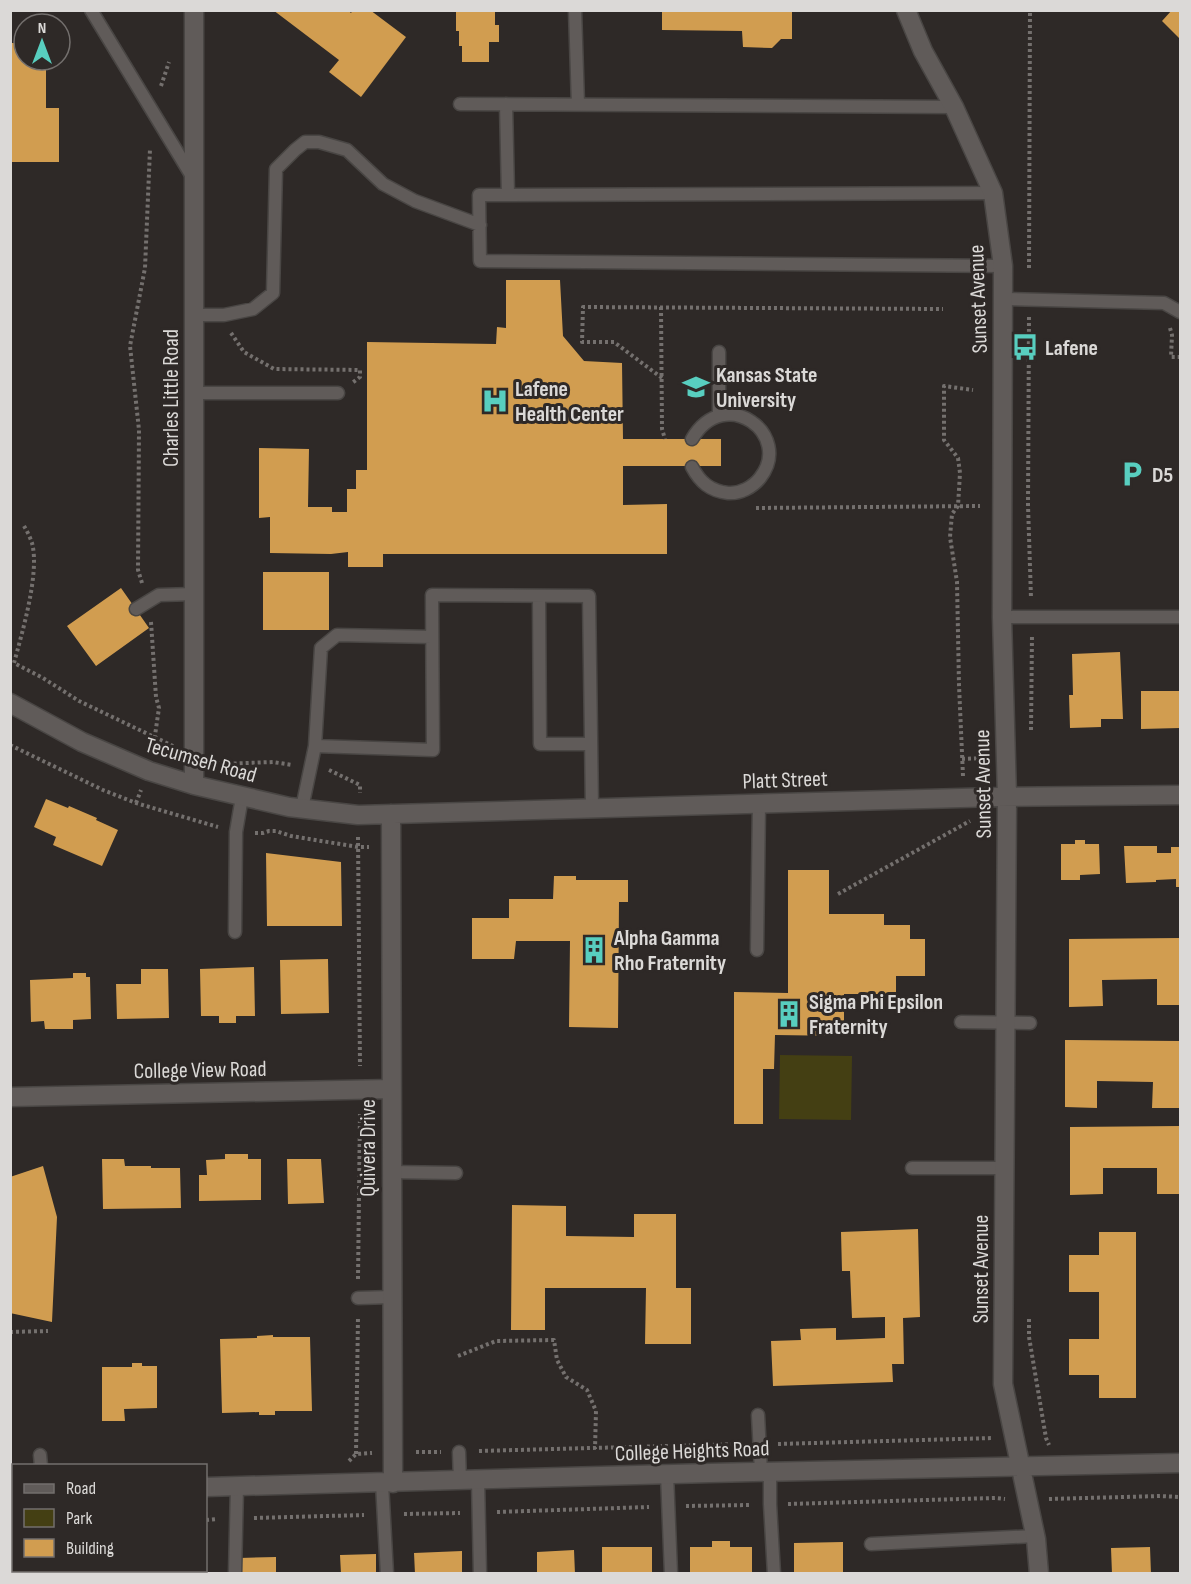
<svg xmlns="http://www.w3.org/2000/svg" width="1191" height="1584" viewBox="0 0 1191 1584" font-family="'Sofia Sans Condensed',sans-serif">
<rect width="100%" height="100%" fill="#2e2927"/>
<path fill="#443f13" d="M 780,1055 L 852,1056 L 851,1120 L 779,1119 Z"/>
<path fill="#d19d50" d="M 273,10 L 348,10 L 351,13 L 353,10 L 370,10 L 406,37 L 361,97 L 329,72 L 339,60 Z
M 456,10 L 495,10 L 495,25 L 499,25 L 499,42 L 489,42 L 489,62 L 462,62 L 462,46 L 459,46 L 459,31 L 456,31 Z
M 662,10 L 792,10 L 792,39 L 781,39 L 772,48 L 743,47 L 742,31 L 662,30 Z
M 1172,10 L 1180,10 L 1180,39 L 1162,21 Z
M 10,43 L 24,43 L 24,60 L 46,60 L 46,108 L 59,108 L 59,162 L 10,162 Z
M 506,280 L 560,280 L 563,336 L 584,361 L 622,363 L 623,439 L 721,439 L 721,466 L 623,466 L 623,505 L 667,504 L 667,554 L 383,554 L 383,567 L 348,567 L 348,552 L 331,554 L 270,553 L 270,517 L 259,518 L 259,448 L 309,449 L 308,507 L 332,507 L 332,512 L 347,512 L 347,489 L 356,489 L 356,470 L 367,470 L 367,342 L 496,344 L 497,327 L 506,328 Z
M 263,572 L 329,572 L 329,630 L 263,630 Z
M 121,588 L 149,628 L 96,666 L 67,626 Z
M 1120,652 L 1123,719 L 1101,719 L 1101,727 L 1070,728 L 1069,695 L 1073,695 L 1072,654 Z
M 1141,691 L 1180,691 L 1180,728 L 1141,729 Z
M 46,799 L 68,808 L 69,806 L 97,818 L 96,820 L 118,830 L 102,866 L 53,845 L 56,837 L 34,827 Z
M 1075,840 L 1085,840 L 1085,844 L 1099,844 L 1100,874 L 1080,875 L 1080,880 L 1061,880 L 1061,844 L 1075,844 Z
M 1124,846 L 1157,846 L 1157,853 L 1171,853 L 1171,847 L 1180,847 L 1180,887 L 1176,887 L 1176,879 L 1156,880 L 1156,882 L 1126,883 Z
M 266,853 L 341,862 L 342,926 L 267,926 Z
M 788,870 L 829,870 L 829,914 L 884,914 L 884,925 L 910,925 L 910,939 L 925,939 L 925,976 L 896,976 L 896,994 L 844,994 L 844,1036 L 775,1035 L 774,1069 L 763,1069 L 763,1124 L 734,1124 L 734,992 L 788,993 Z
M 554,876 L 576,876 L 576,880 L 628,880 L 628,902 L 619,902 L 618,1028 L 569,1027 L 570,941 L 516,941 L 514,959 L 472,959 L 472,918 L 509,918 L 509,899 L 553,899 Z
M 1180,938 L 1180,1005 L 1157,1005 L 1157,979 L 1102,980 L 1103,1006 L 1069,1007 L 1069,939 Z
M 328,959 L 329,1013 L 281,1014 L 280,960 Z
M 254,967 L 255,1016 L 236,1016 L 236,1023 L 219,1023 L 219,1016 L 201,1016 L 200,969 Z
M 141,969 L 168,969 L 169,1018 L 117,1019 L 116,984 L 141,984 Z
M 73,973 L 86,973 L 86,977 L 90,977 L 91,1019 L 73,1020 L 73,1029 L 45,1029 L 44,1021 L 31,1022 L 30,980 L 73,978 Z
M 1065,1040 L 1180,1041 L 1180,1108 L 1152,1108 L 1153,1082 L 1097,1081 L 1097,1108 L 1065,1107 Z
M 1180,1126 L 1180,1194 L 1157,1194 L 1157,1168 L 1103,1168 L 1103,1194 L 1070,1195 L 1070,1127 Z
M 225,1154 L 248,1154 L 248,1159 L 261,1159 L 261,1200 L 199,1201 L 199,1175 L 207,1175 L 206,1160 L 225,1159 Z
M 102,1159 L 124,1159 L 125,1166 L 151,1166 L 151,1168 L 180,1168 L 181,1208 L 103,1209 Z
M 287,1159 L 321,1159 L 324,1203 L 288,1204 Z
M 43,1166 L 57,1217 L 52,1322 L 10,1313 L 10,1177 Z
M 512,1205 L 566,1206 L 566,1236 L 634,1237 L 634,1214 L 676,1214 L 676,1288 L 691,1288 L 691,1344 L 645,1344 L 646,1288 L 545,1288 L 545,1330 L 511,1330 Z
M 918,1229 L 920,1317 L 903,1318 L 904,1364 L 892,1364 L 893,1382 L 773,1386 L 771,1341 L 801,1340 L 800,1329 L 836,1328 L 836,1340 L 885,1338 L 885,1317 L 852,1318 L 850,1271 L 842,1271 L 841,1232 Z
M 1099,1232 L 1136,1232 L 1136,1398 L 1099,1398 L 1099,1375 L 1069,1375 L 1069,1339 L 1099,1339 L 1099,1292 L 1069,1292 L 1069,1255 L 1099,1255 Z
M 273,1335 L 273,1337 L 310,1337 L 312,1411 L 275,1411 L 275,1415 L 259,1415 L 259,1412 L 222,1413 L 220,1339 L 257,1338 L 257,1336 Z
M 132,1363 L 142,1363 L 142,1366 L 157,1366 L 157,1408 L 124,1409 L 125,1421 L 102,1421 L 102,1367 L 132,1367 Z
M 712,1541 L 730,1541 L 730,1547 L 752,1547 L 752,1574 L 690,1574 L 690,1547 L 712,1547 Z
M 843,1542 L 843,1574 L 794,1574 L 794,1543 Z
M 602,1547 L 652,1547 L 652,1574 L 602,1574 Z
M 1150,1547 L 1151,1574 L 1112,1574 L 1111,1548 Z
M 574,1550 L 575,1574 L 537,1574 L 537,1552 Z
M 462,1551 L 462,1574 L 415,1574 L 414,1553 Z
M 376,1554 L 376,1574 L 341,1574 L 340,1555 Z
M 276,1557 L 276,1574 L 240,1574 L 239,1558 Z"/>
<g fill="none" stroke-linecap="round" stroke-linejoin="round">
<defs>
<path id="lane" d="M 91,10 L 193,178
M 575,10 L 578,105
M 460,104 L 954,107
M 506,104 L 508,195
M 993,193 L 479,195 L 480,261 L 1003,266
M 1003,299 L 1164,303 L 1180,312
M 194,315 L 224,315 L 253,309 L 273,293 L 276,169 L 295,150 L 305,142 L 319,142 L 347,150 L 383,184 L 415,201 L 480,225
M 719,352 L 719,415
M 194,393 L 338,393
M 692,439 C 725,383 794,435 760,478 C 753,487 740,494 728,493 C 710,491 700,482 692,467
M 539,596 L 540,744 L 591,744
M 136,609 L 159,595 L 194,594
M 1002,617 L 1180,617
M 315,746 L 433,750 L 432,595 L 589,596 L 592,808
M 302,808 L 315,746 L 321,648 L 337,635 L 432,637
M 235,932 L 236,832 L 242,797
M 757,950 L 759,804
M 961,1022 L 1030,1023
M 912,1168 L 1005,1168
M 391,1172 L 456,1173
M 358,1298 L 392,1297
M 758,1415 L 761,1472
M 459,1452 L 460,1481
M 40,1455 L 41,1466
M 770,1472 L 770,1504 L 774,1574
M 667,1474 L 671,1574
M 478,1480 L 480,1574
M 382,1483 L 387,1574
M 871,1544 L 1035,1536
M 43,1574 L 43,1570
M 235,1574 L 237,1486"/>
<path id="street" d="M 194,10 L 194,785
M 906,10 L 923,51 L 954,107 L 993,193 L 1003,266 L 1002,617 L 1007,797 L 1003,1384 L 1036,1539 L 1039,1574
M 10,703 L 82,742 L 149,771 L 194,785 L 289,807 L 358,815 L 997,797 L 1180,795
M 391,814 L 393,1483
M 10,1097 L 391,1089
M 206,1487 L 710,1473 L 1180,1463
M 10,1492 L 14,1492"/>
</defs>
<use href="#lane" stroke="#494644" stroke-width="15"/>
<use href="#street" stroke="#494644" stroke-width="21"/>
<path stroke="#74706e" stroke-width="4" stroke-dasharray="3 3" stroke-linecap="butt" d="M 161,86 L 169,62
M 1029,268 L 1030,10
M 661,307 L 662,429 L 665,439
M 1029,317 L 1028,505 L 1031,598
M 1170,328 L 1172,335 L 1171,357 L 1180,357
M 231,333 L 244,352 L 274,369 L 360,370 L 360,377 L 352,383
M 662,378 L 614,342 L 582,342 L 583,307 L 943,309
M 756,508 L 980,506
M 24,526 C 27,531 30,537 32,543 C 40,573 22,633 14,663 L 43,678 L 79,701 L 173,746
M 142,583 L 138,570 L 139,430 L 130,346 L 145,268 L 150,149
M 151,622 L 156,697 L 159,708 L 153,749
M 1031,730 L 1032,635
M 10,745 L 103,790 L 136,803 L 218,827
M 962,759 L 984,758
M 216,762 L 222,764 L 273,762 L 292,765
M 329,770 L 360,785 L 360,793
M 963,776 L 959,685 L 957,582 L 950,537 L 952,514 L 958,506 L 960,473 L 958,458 L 944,440 L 944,386 L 973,390
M 136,803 L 141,790
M 255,833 L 263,833 L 269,831 L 276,831 L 291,836 L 358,847 L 369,847
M 358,837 L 360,1066
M 838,894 L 970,821
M 358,1279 L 360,1113
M 1029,1319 L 1029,1337 L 1046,1438 L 1049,1445
M 10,1332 L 48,1331
M 458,1356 L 496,1341 L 554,1340 L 557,1360 L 566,1377 L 587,1390 L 596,1411 L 595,1449
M 778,1444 L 993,1438
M 479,1451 L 741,1444
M 416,1452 L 441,1452
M 356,1454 L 358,1317
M 349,1461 L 356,1454 L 372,1453
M 1049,1499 L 1160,1496 L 1180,1497
M 788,1504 L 995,1498 L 1005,1499
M 686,1506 L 751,1505
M 497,1512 L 649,1507
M 404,1514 L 460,1513
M 254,1518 L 364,1515
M 206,1520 L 217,1519
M 10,1525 L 14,1524
M 160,1570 L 163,1574"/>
<use href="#lane" stroke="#605b59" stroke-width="12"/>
<use href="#street" stroke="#605b59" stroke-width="18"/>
</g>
<defs>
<symbol id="bus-bare" viewBox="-9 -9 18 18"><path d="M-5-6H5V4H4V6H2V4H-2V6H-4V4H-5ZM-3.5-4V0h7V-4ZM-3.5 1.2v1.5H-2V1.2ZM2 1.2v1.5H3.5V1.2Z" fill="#58cebf" stroke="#2e2927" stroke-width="2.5" paint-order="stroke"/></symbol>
<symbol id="university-bare" viewBox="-9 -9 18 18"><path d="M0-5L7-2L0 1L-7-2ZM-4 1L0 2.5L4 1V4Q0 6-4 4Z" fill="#58cebf" stroke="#2e2927" stroke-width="2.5" paint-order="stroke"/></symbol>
<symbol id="hospital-bare" viewBox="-9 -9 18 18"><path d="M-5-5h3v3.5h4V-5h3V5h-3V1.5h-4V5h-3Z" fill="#58cebf" stroke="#2e2927" stroke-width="2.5" paint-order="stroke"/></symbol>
<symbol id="parking-bare" viewBox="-9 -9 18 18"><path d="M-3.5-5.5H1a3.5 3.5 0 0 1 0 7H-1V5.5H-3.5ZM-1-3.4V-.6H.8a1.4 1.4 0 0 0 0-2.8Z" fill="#58cebf" stroke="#2e2927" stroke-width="2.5" paint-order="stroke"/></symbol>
<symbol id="building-bare" viewBox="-9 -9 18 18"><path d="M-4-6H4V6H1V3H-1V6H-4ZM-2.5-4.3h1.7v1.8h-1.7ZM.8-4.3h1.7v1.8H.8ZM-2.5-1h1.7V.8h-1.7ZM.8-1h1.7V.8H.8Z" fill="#58cebf" stroke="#2e2927" stroke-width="2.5" paint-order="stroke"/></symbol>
</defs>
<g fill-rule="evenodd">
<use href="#bus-bare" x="1006" y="328" width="38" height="38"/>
<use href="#university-bare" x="677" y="368" width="38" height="38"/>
<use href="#hospital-bare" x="476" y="382" width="38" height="38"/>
<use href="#parking-bare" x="1113" y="455" width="38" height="38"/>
<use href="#building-bare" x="575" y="931" width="38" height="38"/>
<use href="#building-bare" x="770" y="995" width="38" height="38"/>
</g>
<g text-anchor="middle" stroke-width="6" stroke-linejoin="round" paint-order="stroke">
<g font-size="22" fill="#dbd9d7" stroke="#2e2927">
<text transform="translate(977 299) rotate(-92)" y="8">Sunset Avenue</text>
<text transform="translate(170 398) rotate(-90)" y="8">Charles Little Road</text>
<text transform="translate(201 759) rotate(16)" y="8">Tecumseh Road</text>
<text transform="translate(785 779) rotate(-2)" y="8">Platt Street</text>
<text transform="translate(982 784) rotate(-91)" y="8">Sunset Avenue</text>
<text transform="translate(200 1069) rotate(-1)" y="8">College View Road</text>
<text transform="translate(367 1148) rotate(-90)" y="8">Quivera Drive</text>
<text transform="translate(980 1269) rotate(-90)" y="8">Sunset Avenue</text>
<text transform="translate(692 1450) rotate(-2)" y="8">College Heights Road</text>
</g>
<g font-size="22" font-weight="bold" fill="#dbd9d7" stroke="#2e2927" text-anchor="start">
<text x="1045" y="355">Lafene</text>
<text x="716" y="382">Kansas State<tspan x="716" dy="25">University</tspan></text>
<text x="515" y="396">Lafene<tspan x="515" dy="25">Health Center</tspan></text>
<text x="1152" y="482">D5</text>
<text x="614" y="945">Alpha Gamma<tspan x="614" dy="25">Rho Fraternity</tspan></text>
<text x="809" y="1009">Sigma Phi Epsilon<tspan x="809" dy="25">Fraternity</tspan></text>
</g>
</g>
<rect width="1191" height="1584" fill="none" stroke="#dbd9d7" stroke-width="24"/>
<rect x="12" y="1464" width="195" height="108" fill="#2e2927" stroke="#736f6d" stroke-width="1.5"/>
<rect x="24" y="1484" width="30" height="9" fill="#605b59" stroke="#736f6d" stroke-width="1.5"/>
<text x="66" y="1494" font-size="18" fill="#dbd9d7">Road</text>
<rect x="24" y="1509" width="30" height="18" fill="#443f13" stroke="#736f6d" stroke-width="1.5"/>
<text x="66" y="1524" font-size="18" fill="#dbd9d7">Park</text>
<rect x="24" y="1539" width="30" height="18" fill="#d19d50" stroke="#736f6d" stroke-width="1.5"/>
<text x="66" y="1554" font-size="18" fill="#dbd9d7">Building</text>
<g transform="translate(42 42)"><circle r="28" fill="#2e2927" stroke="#736f6d" stroke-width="1.5"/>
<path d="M0-4.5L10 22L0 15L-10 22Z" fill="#58cebf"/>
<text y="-9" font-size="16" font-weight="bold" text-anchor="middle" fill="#dbd9d7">N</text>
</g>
</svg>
